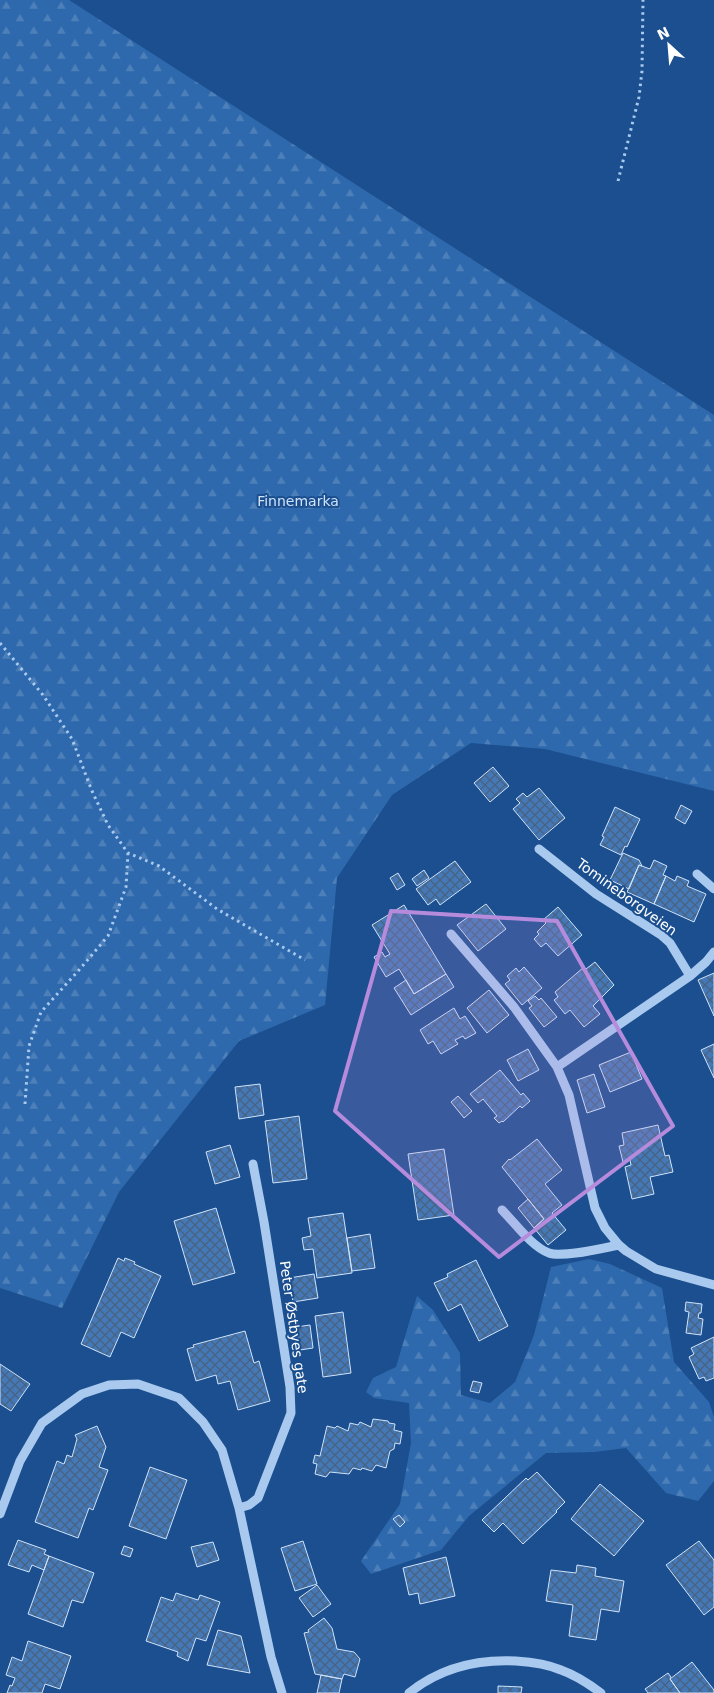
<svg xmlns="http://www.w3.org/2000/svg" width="714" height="1693" viewBox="0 0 714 1693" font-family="'DejaVu Sans',sans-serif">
<defs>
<pattern id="forest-firs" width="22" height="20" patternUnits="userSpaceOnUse" patternTransform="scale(1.25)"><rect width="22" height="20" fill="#2e69ad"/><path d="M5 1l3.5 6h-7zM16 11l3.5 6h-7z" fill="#4d80b9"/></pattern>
<pattern id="building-cross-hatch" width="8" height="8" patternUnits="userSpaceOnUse" patternTransform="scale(1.25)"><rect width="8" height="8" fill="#4478b7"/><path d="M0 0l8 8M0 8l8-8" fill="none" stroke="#486282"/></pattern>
</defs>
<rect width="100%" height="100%" fill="#1b4f8f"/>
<path fill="url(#forest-firs)" d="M 0,0 L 69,0 L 714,415 L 714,791 L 545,749 L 471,743 L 392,795 L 337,878 L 325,1005 L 239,1041 L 119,1192 L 62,1308 L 0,1288 Z
M 589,1259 L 610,1264 L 662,1288 L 674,1362 L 709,1402 L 714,1417 L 714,1481 L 698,1501 L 666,1493 L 626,1448 L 594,1452 L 546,1453 L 469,1516 L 441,1550 L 371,1574 L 361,1561 L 400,1504 L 411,1443 L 409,1403 L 374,1398 L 366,1392 L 373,1378 L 396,1367 L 417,1296 L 433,1310 L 460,1353 L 461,1395 L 490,1403 L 515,1382 L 534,1335 L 551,1267 Z"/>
<path fill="url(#building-cross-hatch)" stroke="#cfe3fa" d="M 493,767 L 509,786 L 490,802 L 474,783 Z
M 539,788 L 565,818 L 539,840 L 513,809 L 520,803 L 516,799 L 523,793 L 527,797 Z
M 681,805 L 692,811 L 685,824 L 675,818 Z
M 615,807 L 640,819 L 627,847 L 625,846 L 621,855 L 600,845 L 604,837 L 602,836 Z
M 623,853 L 639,860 L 642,866 L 639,865 L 629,889 L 610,880 Z
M 654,860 L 667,866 L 663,875 L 666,876 L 654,904 L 627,892 L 639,865 L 650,869 Z
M 455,861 L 471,882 L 440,905 L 436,899 L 428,905 L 416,889 Z
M 424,870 L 429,878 L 417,886 L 412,879 Z
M 398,873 L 405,885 L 397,890 L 390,878 Z
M 666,876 L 675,881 L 677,876 L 689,881 L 687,886 L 706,894 L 694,922 L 654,904 Z
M 486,904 L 506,929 L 478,951 L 457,925 Z
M 404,905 L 446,974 L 414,994 L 399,969 L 386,977 L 374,957 L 382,952 L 385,957 L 390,954 L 372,925 Z
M 558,907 L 582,935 L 558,956 L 546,943 L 541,947 L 534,939 L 539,934 L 537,932 L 546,923 L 543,920 Z
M 595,962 L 614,985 L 593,1006 L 600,1014 L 584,1027 L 570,1010 L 565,1014 L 554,1000 L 558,997 L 555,992 L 584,967 L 586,969 Z
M 524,967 L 542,988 L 522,1005 L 505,984 L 510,980 L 507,976 L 516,968 L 519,972 Z
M 714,973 L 714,1016 L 698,980 Z
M 446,974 L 454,987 L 411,1015 L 394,988 L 406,980 L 414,994 Z
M 489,990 L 509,1015 L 487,1033 L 467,1008 Z
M 535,996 L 539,1000 L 541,998 L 557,1017 L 544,1027 L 529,1008 L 532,1006 L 528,1001 Z
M 454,1008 L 460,1019 L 465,1016 L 476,1033 L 465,1039 L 463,1036 L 455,1040 L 458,1044 L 441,1054 L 433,1041 L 428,1044 L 420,1030 Z
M 714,1044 L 714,1078 L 701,1050 Z
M 528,1049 L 539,1070 L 518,1081 L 507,1060 Z
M 631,1052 L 642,1079 L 610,1092 L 599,1065 Z
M 500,1070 L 521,1095 L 523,1093 L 530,1101 L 522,1108 L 520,1106 L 503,1122 L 502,1121 L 499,1123 L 494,1118 L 497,1116 L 483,1099 L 478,1103 L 470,1094 Z
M 594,1074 L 605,1107 L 587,1113 L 577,1080 Z
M 260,1084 L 264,1115 L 239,1119 L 235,1087 Z
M 458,1096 L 472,1111 L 464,1118 L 451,1102 Z
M 299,1116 L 307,1179 L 273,1183 L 265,1121 Z
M 658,1125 L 665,1156 L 669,1155 L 673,1172 L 650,1177 L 654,1194 L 632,1199 L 625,1167 L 631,1165 L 630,1160 L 623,1162 L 619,1146 L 624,1145 L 622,1133 Z
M 537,1139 L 562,1170 L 545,1184 L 562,1205 L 552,1213 L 566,1230 L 548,1245 L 534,1228 L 544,1219 L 502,1167 L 509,1159 L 510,1160 Z
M 230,1145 L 240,1177 L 215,1184 L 206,1152 Z
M 444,1149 L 454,1215 L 418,1220 L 408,1154 Z
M 528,1199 L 544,1219 L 534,1228 L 518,1208 Z
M 216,1208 L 235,1273 L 193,1285 L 174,1221 Z
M 343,1213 L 352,1273 L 317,1278 L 313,1249 L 304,1250 L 302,1238 L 311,1236 L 308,1218 Z
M 370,1234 L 375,1268 L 352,1271 L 347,1238 Z
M 118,1258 L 124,1261 L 125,1258 L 135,1262 L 134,1264 L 161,1276 L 134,1338 L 121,1332 L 110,1357 L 81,1344 Z
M 476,1260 L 508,1326 L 479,1341 L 461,1304 L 448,1311 L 434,1283 L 448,1277 L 447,1274 Z
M 314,1274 L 318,1298 L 293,1302 L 289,1278 Z
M 686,1302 L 702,1304 L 701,1313 L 699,1313 L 698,1318 L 703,1319 L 701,1335 L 686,1333 L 689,1312 L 685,1311 Z
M 343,1312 L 351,1373 L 323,1377 L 315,1316 Z
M 310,1325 L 313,1348 L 300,1350 L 296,1327 Z
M 245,1331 L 254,1363 L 259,1361 L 270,1401 L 238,1410 L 230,1381 L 218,1384 L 216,1375 L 196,1381 L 187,1349 L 194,1347 L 193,1345 Z
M 714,1337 L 714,1378 L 706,1381 L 704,1377 L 699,1379 L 689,1357 L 694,1354 L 691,1348 Z
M 0,1364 L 30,1384 L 11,1411 L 0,1404 Z
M 473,1381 L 482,1383 L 479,1393 L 470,1391 Z
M 373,1419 L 388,1421 L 389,1423 L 395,1424 L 394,1430 L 402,1432 L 400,1444 L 395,1443 L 394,1449 L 390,1451 L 386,1468 L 376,1465 L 372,1471 L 362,1468 L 361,1470 L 353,1468 L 349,1474 L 330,1472 L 326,1477 L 315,1474 L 317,1464 L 313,1463 L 315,1455 L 320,1456 L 327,1426 L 335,1428 L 337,1426 L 348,1431 L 350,1423 L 358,1425 L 360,1422 L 371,1427 Z
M 97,1426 L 106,1447 L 99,1467 L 108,1470 L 93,1510 L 89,1508 L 78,1538 L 35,1522 L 57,1461 L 64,1464 L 67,1455 L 72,1457 L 77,1439 L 75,1435 Z
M 150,1467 L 187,1480 L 166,1539 L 129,1526 Z
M 537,1472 L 565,1502 L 556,1511 L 557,1512 L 523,1544 L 503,1523 L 494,1532 L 482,1520 L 526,1478 L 528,1480 Z
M 600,1484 L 644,1521 L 614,1556 L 571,1519 Z
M 399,1515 L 405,1522 L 400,1527 L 393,1519 Z
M 18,1540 L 46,1550 L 44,1554 L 49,1556 L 44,1570 L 32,1565 L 29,1572 L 8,1565 Z
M 303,1541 L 317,1584 L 295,1591 L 281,1548 Z
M 699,1541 L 714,1560 L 714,1607 L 704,1615 L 666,1565 Z
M 213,1542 L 219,1560 L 197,1567 L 191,1547 Z
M 124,1546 L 133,1549 L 130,1557 L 121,1554 Z
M 49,1556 L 94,1573 L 83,1603 L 72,1600 L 63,1627 L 28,1614 Z
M 446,1557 L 455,1596 L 420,1604 L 418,1593 L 409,1595 L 403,1568 Z
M 577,1565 L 596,1568 L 595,1576 L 624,1581 L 619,1612 L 601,1609 L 596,1640 L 569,1636 L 573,1605 L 546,1601 L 551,1570 L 576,1573 Z
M 317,1585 L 331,1604 L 313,1617 L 299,1598 Z
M 176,1593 L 198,1600 L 200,1595 L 220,1602 L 206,1641 L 196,1638 L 188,1661 L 177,1656 L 178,1652 L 146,1641 L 161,1597 L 173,1601 Z
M 324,1618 L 332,1628 L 337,1649 L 354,1652 L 360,1659 L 355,1677 L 344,1674 L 342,1679 L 315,1674 L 304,1633 L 309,1632 L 308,1630 Z
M 218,1630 L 241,1636 L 250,1673 L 207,1665 Z
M 28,1641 L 71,1656 L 60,1689 L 45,1684 L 42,1693 L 7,1693 L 10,1685 L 12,1686 L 15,1678 L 6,1675 L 12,1657 L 22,1661 Z
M 692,1662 L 714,1690 L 714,1693 L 680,1693 L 670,1679 Z
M 668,1673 L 671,1677 L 670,1679 L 680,1693 L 648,1693 L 645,1689 Z
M 321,1675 L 342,1679 L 339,1693 L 317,1693 Z
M 498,1686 L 522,1687 L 521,1693 L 498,1693 Z"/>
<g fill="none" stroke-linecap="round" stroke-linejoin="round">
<path stroke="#a9c9ee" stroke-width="3" stroke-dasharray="2.5 4" stroke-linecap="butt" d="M 618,181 L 639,97 L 642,71 L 643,0
M 0,643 L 43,695 L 72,739 L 92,791 L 108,825 L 128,853 L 159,866 L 217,909 L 305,960
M 25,1104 L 29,1046 L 41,1012 L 79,970 L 108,936 L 126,887 L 128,853"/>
<path stroke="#a9c9ee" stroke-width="9" d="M 539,849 L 596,894 L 661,935 L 670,943 L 690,976
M 697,874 L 714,889
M 451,934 L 514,1007 L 557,1067 L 569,1095 L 595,1208 L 605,1228 L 619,1245 L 626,1251 L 656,1269 L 714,1285
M 557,1067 L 690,976 L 706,962 L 714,952
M 502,1210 C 515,1223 532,1247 549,1253 C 562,1258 603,1248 619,1245
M 239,1508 L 249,1505 L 258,1498 L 291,1413 L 290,1387 L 264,1222 L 253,1164
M 0,1514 L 20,1461 L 42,1423 L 82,1394 L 109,1385 L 138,1384 L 179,1398 L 203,1422 L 222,1450 L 239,1508 L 271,1657 L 282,1693
M 409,1693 C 440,1668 477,1659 516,1661 C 531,1662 547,1664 561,1670 C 575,1675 589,1684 601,1693"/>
</g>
<path fill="#b68bdc" fill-opacity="0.2" stroke="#b68bdc" stroke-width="4" stroke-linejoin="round" d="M 391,911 L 557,921 L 673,1126 L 499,1257 L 335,1111 Z"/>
<g text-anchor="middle" stroke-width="4" stroke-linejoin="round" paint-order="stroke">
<g font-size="14" fill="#cfe3fa" stroke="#1b4f8f">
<text x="298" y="506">Finnemarka</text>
</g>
<g font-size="14" fill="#fff" stroke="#1b4f8f">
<text transform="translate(627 897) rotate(36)" y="5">Tomineborgveien</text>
<text transform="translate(294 1327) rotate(82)" y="5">Peter Østbyes gate</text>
</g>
</g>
<g transform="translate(669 45) rotate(334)" stroke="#1b4f8f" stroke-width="4" paint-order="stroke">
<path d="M0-4L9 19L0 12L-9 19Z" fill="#ffffff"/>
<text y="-8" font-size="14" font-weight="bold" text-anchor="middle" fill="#ffffff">N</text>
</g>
</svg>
